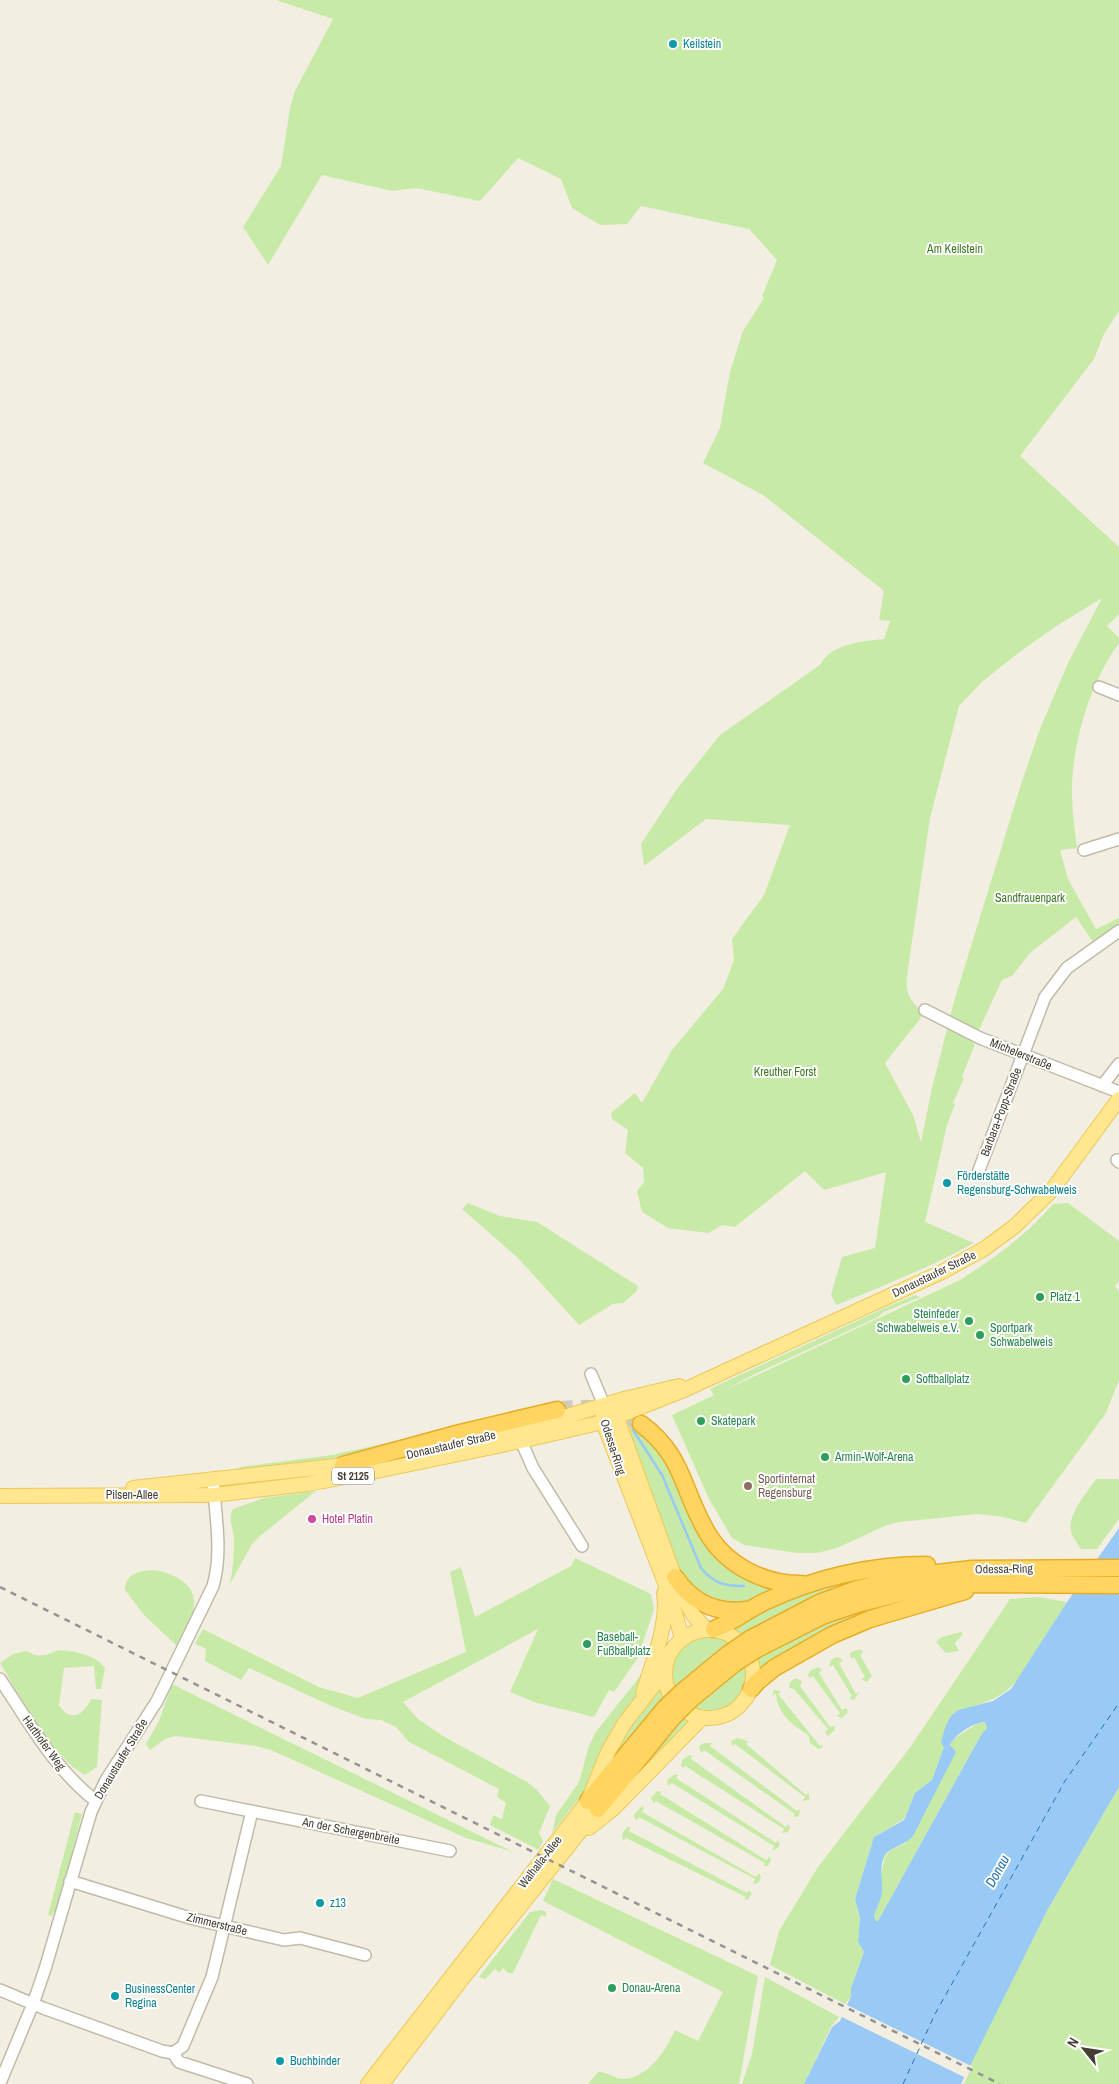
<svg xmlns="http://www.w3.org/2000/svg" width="1119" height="2084" viewBox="0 0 1119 2084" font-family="'Archivo Narrow',sans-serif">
<rect width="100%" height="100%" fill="#f2efe2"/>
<path fill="#c8eaa7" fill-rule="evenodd" d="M 276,0 L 1119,0 L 1119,311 L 1104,334 L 1094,359 L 1020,456 L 1119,547 L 1119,614 L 1107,626 L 1119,638 L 1119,643 C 1093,679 1077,728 1073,772 C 1070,797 1074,823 1077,848 L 1060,850 L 1068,879 L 1096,929 L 1119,918 L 1119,924 L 1093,942 L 1076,917 L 1030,953 L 1012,976 L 1002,980 L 973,1043 L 975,1044 L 962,1077 L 964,1078 L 953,1103 L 955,1104 L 947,1125 L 925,1222 L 974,1243 C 929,1268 883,1286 836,1305 L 831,1295 L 842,1257 L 875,1248 L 886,1172 L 824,1190 L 805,1171 L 735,1227 L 723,1225 L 708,1233 L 668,1228 L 642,1212 L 637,1191 L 644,1182 L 643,1168 L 625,1153 L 628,1130 L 612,1119 L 611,1113 L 635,1093 L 642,1103 L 672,1050 L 723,989 L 734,960 L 732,939 L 764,895 L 790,825 L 706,819 L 644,866 L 641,844 L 677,789 L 720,735 L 820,665 C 831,644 862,641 884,639 L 890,621 L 879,620 L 884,591 L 763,495 L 703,463 L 720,428 L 730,372 L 743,331 L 764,298 L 762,296 L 777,260 L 749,229 L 641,206 L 627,224 L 600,225 L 572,208 L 561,179 L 518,158 L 480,201 L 416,188 L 392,191 L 322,175 L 268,265 L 243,227 L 281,166 L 290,108 L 295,91 L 333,19 ZM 1102,598 L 1068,663 L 1040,729 L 1022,781 L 955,998 L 932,1088 L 921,1142 L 913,1115 L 885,1063 L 924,1014 C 911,1001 905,995 907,976 L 930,818 L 959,706 L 983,681 L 1021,651 L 1058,625 Z
M 468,1203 L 500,1216 L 537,1222 L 638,1286 L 636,1292 L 623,1303 L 613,1304 L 579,1325 L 518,1258 L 462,1209 Z
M 1068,1203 L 1119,1241 L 1119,1281 L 1115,1286 L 1119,1291 L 1119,1380 L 1106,1413 L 1026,1523 L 1003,1517 L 978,1514 L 900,1522 L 887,1525 L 837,1548 L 817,1553 L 798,1553 L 744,1545 L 732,1538 L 709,1499 L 672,1415 L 714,1395 L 710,1389 L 718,1385 L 889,1306 L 915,1295 L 920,1297 L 884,1312 L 876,1318 L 753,1375 L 723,1391 L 960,1280 C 997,1256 1024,1237 1053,1204 Z
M 635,1426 L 655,1442 L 717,1552 L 794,1586 L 744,1605 L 708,1603 L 680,1573 L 627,1429 Z
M 409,1438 L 369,1451 L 333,1458 L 238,1470 L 240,1467 L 332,1455 Z
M 1096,1479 L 1119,1479 L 1119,1519 L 1097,1549 L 1081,1549 C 1078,1544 1073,1538 1071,1532 C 1067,1514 1087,1493 1096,1479 Z
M 316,1491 L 260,1536 L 252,1544 L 230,1584 C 233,1569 234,1554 234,1540 C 234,1528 227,1520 233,1509 L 264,1498 Z
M 575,1558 L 651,1594 L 654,1610 L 637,1659 L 614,1692 L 609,1690 L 594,1717 L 537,1703 L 510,1692 L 538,1629 L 403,1702 L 418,1719 L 443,1736 L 527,1782 L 537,1790 L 550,1806 L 539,1833 L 543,1841 L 539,1850 L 490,1825 L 493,1815 L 502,1819 L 506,1803 L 497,1797 L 499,1789 L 409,1742 L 396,1727 L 381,1720 L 366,1719 L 329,1705 L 249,1668 L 241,1680 L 205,1661 L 206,1649 L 195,1644 L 203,1629 L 319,1687 L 358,1698 L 466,1652 L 450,1572 L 461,1567 L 475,1617 L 571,1566 Z
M 907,1569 C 851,1587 792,1603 741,1635 L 726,1627 L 791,1594 Z
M 152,1570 C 171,1572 197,1583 194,1606 C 193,1619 183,1634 177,1646 L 144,1615 L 125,1590 C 125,1574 138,1571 152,1570 Z
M 921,1593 L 795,1649 L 755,1673 L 754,1660 L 803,1629 Z
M 1039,1597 L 1067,1602 L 1018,1679 C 1002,1699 982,1704 958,1710 L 932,1780 L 915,1793 L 904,1819 L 874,1837 L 855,1899 L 860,1918 L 858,1942 L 864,1952 L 851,1988 L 851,1996 L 845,2004 L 770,1965 L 779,1931 L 818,1867 L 911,1746 L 1010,1599 Z
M 701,1632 L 720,1633 L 734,1640 L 717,1651 L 675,1688 C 668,1667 678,1638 701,1632 Z
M 961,1632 L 963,1634 L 955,1643 L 959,1651 L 946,1653 L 936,1642 L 942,1637 Z
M 59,1650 C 74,1651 96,1655 105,1668 L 101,1689 L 96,1689 L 94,1666 L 64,1668 L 59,1705 C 70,1723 84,1715 91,1699 L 102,1700 L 97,1767 L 85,1775 C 52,1758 20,1695 0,1663 L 13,1654 L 27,1651 C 38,1659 47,1655 59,1650 Z
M 857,1650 L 862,1650 L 863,1653 L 860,1655 L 872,1676 L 867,1682 L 861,1679 L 865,1677 L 854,1657 L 851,1659 L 850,1653 Z
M 836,1657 L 840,1658 L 843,1661 L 839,1663 L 856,1694 L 860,1691 L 854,1700 L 849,1698 L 852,1696 L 833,1665 L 829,1667 L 831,1660 Z
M 746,1665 C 751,1701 724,1717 692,1709 L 705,1694 Z
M 648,1666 L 644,1684 L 587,1788 L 552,1833 L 556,1815 L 579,1782 L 589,1746 L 595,1733 Z
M 819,1667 L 822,1670 L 819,1673 L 842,1710 L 846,1708 L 848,1712 L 842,1718 L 837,1716 L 840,1713 L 813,1676 L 809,1678 L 808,1674 L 811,1670 Z
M 796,1678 L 802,1681 L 800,1686 L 830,1727 L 834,1726 L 835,1730 L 828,1736 L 825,1733 L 828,1729 L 794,1689 L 789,1688 L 790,1682 Z
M 660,1683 L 666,1698 L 604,1772 L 627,1728 Z
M 172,1684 L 513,1852 L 466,1838 L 271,1750 L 256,1746 L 176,1736 L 165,1739 L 150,1750 L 146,1744 L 159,1721 Z
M 774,1690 L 781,1691 L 778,1694 L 820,1746 L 823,1744 L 822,1748 L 818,1749 L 810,1743 L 809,1737 L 807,1734 C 792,1725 776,1712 776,1693 L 772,1697 Z
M 683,1717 L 694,1722 L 604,1812 Z
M 985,1722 L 987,1728 L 981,1735 L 878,1921 L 876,1921 L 874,1916 L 882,1893 L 880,1880 L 885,1856 L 891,1850 L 906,1843 L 953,1739 L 977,1724 Z
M 737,1738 L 748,1741 L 746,1744 L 806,1795 L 809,1793 L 809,1800 L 802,1801 L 805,1797 L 735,1744 L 732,1746 L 731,1741 Z
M 704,1743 L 712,1743 L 710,1746 L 797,1811 L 800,1809 L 799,1816 L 793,1817 L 795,1814 L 704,1750 L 701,1753 L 699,1746 Z
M 690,1755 L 692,1756 L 691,1759 L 786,1827 L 788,1824 L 790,1827 L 788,1832 L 782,1833 L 784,1829 L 685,1766 L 683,1768 L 681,1766 L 682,1760 Z
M 675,1774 L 678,1775 L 676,1778 L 776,1843 L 778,1840 L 780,1844 L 778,1848 L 772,1850 L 774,1846 L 672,1783 L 668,1786 L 667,1780 Z
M 1119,1787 L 1119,2084 L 964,2084 L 972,2066 L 969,2065 L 1048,1909 Z
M 657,1791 L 661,1792 L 660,1794 L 766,1860 L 769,1857 L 771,1860 L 768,1866 L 763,1866 L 765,1863 L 656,1801 L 654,1804 L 651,1798 Z
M 642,1806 L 644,1808 L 642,1812 L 756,1877 L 759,1873 L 761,1877 L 759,1882 L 755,1884 L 753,1883 L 755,1879 L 639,1817 L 636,1821 L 634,1815 Z
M 75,1812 L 82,1814 L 56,1912 L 53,1912 L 52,1916 L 48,1915 Z
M 627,1827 L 631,1827 L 629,1831 L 747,1893 L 749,1890 L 752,1894 L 747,1900 L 744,1899 L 746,1897 L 626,1838 L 623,1841 L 622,1834 Z
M 553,1879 L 758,1976 L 739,2084 L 588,2084 L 598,2072 C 607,2071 615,2079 624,2079 C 649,2077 666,2050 675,2030 L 698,2041 L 723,1992 L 543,1901 Z
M 542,1910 L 546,1912 L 546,1917 L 541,1915 L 513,1973 L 508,1973 L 503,1968 L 499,1973 L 495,1969 L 485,1979 L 479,1977 L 530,1912 Z
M 765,1977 L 839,2017 L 831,2027 L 804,2084 L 742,2084 L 752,2054 Z"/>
<path fill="#99c9f5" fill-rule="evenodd" d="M 1119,1528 L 1119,1787 L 1048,1909 L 961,2084 L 804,2084 L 832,2027 L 840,2021 L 851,1996 L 851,1988 L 864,1952 L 858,1942 L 860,1918 L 855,1899 L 874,1837 L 904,1820 L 915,1793 L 932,1780 L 944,1747 L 941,1742 L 946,1725 L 951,1716 L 958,1710 L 993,1701 L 1011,1689 L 1067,1602 ZM 985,1722 L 987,1728 L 981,1735 L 878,1921 L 876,1921 L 874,1916 C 876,1909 881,1900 882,1893 C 883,1882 879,1868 884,1857 C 889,1847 906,1845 913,1836 L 956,1752 L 950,1745 C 955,1734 973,1723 985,1722 Z"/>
<path fill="#f2efe2" d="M 845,2004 L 971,2066 L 966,2078 L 840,2016 Z"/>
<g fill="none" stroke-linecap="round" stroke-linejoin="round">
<path stroke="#99c9f5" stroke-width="2.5" d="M 633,1430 L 662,1475 L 701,1568 C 714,1584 725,1586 744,1586"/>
<path stroke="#2670b6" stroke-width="1" stroke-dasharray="6 5" stroke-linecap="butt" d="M 903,2084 L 935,2014 L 1065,1781 L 1119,1703"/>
<path stroke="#cfccbf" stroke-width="16" stroke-dasharray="16 8" stroke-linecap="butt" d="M 557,1410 C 588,1404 613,1410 641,1424"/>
<defs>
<path id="minor" d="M 1099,687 L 1119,695
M 1084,850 L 1119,839
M 925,1010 L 980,1038 L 1119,1092
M 1102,1086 L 1119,1064
M 1117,1160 L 1119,1162
M 979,1170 L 1045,997 L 1067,968 L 1119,931
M 591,1374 L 604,1405
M 521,1441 L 533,1468 L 582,1546
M 0,1679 C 28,1721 55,1770 96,1801
M 201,1801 L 450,1851
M 70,1881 L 190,1918 L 284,1940 L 300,1938 L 365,1955
M 0,1990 L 43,2008 L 162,2051 L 173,2053 L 183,2046 L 212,1977 L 252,1811
M 173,2053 L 179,2062 L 247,2084
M 0,2083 L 33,2004 L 45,1969 L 91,1812 L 106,1780 L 157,1701 L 213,1586 C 223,1552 215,1514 213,1479"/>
<path id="major" d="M 612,1412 L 617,1418 L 680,1592 L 694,1616 L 706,1629
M 603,1413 L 603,1422 L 670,1596 L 682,1638
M 438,1448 L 561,1418 L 624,1399 L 679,1386
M 133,1488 L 353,1464
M 0,1496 L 214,1495 L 307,1484 L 362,1474 L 521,1441 L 603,1422 L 684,1390 L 942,1272 L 984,1249 L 1015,1226 L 1052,1190 L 1119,1099
M665 1674a44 44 0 1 1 88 0a44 44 0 1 1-88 0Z
M 643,1693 C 652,1664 669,1623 664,1593
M 589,1828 L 613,1809 L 702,1718
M 368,2084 L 588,1801 L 608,1752 L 624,1724 L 664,1672
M 382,2084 L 462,1979 L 598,1809"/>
<path id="highway" d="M 641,1424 C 685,1456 682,1492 708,1534 C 727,1566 766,1585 802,1584
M 343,1465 L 460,1433 L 557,1410
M 675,1577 C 692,1602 715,1614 746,1610
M 714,1629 C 732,1623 747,1610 764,1602 C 815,1578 872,1565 927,1565
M 750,1639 L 819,1603 L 857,1589 L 911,1576 L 972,1569 L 1119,1568
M 757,1649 L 822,1616 L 857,1604 L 917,1589 L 968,1584 L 1119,1585
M 751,1689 L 757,1682 L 774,1668 L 832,1635 L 870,1619 L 965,1591
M 682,1692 L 728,1654
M 690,1700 L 735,1663
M 588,1801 L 665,1708
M 598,1809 L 673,1717"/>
</defs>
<use href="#minor" stroke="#c1baa7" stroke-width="14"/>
<use href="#major" stroke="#ebc858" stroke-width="16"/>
<use href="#highway" stroke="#e7ad27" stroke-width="19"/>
<use href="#minor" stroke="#fff" stroke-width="11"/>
<use href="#major" stroke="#ffe68f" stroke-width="14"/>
<use href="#highway" stroke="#ffd461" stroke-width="16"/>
<path stroke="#939393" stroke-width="2.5" stroke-dasharray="6 6" stroke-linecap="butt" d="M 0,1587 L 1000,2084"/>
<defs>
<path id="highway-bridge" d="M 728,1654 L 750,1639
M 735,1663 L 757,1649
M 665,1708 L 682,1692
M 673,1717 L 690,1700"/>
</defs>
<use href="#highway-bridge" stroke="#e7ad27" stroke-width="19" stroke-linecap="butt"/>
<use href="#highway-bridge" stroke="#ffd461" stroke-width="16"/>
</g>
<g fill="#0f9aa8" stroke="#fff" stroke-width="2">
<circle cx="673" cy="44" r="5"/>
<circle cx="947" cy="1183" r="5"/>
<circle cx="320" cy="1903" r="5"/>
<circle cx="115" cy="1996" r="5"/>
<circle cx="280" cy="2061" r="5"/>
</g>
<g fill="#2e9e5b" stroke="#fff" stroke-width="2">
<circle cx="1040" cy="1297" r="5"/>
<circle cx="969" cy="1321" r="5"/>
<circle cx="980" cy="1335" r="5"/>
<circle cx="906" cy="1379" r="5"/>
<circle cx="701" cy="1421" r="5"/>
<circle cx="825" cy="1457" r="5"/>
<circle cx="587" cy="1644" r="5"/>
<circle cx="612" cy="1988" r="5"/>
</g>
<circle fill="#8d6e63" stroke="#fff" stroke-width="2" cx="748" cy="1486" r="5"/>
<circle fill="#d1479c" stroke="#fff" stroke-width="2" cx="312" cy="1519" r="5"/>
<g text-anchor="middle" stroke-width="4" stroke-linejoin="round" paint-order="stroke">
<rect fill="#fff" stroke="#7c7870" stroke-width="1" x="332" y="1467.5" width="42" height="17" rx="4"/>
<g font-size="11" font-weight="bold" fill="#443e32">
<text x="353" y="1480">St 2125</text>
</g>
<g font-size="12" fill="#0d838f" stroke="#fff" text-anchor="start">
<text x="683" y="48">Keilstein</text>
<text x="957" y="1180">Förderstätte<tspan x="957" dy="14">Regensburg-Schwabelweis</tspan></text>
<text x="330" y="1907">z13</text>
<text x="125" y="1993">BusinessCenter<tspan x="125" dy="14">Regina</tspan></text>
<text x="290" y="2065">Buchbinder</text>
</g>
<g font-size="12" fill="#3e7923" stroke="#fff">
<text x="955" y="253">Am Keilstein</text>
<text x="1030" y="902">Sandfrauenpark</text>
<text x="785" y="1076">Kreuther Forst</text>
</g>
<g font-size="12" fill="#443e32" stroke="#fff">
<text transform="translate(1021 1054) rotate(22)" y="4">Michelerstraße</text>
<text transform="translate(1001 1112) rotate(-69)" y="4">Barbara-Popp-Straße</text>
<text transform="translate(934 1274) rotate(-26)" y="4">Donaustaufer Straße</text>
<text transform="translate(451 1445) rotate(-13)" y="4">Donaustaufer Straße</text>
<text transform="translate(613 1447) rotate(72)" y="4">Odessa-Ring</text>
<text x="132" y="1499">Pilsen-Allee</text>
<text transform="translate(1004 1569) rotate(-1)" y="4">Odessa-Ring</text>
<text transform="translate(44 1743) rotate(54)" y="4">Harthofer Weg</text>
<text transform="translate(121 1759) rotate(-59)" y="4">Donaustaufer Straße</text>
<text transform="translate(351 1831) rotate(11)" y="4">An der Schergenbreite</text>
<text transform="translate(540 1862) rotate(-52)" y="4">Walhalla-Allee</text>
<text transform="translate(217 1924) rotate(14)" y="4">Zimmerstraße</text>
</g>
<g font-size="12" fill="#27864d" stroke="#fff" text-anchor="start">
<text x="1050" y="1301">Platz 1</text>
<text x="959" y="1318" text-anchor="end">Steinfeder<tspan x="959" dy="14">Schwabelweis e.V.</tspan></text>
<text x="990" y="1332">Sportpark<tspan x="990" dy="14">Schwabelweis</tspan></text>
<text x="916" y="1383">Softballplatz</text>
<text x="711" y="1425">Skatepark</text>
<text x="835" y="1461">Armin-Wolf-Arena</text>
<text x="597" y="1641">Baseball-<tspan x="597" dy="14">Fußballplatz</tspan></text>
<text x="622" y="1992">Donau-Arena</text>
</g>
<g font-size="12" fill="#785e54" stroke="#fff" text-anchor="start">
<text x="758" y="1483">Sportinternat<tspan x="758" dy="14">Regensburg</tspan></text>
</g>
<g font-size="12" fill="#b23c85" stroke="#fff" text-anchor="start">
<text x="322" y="1523">Hotel Platin</text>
</g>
<g font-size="14" font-style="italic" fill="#2670b6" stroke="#fff">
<text transform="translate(997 1871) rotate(-61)" y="5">Donau</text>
</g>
</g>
<g transform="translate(1084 2049) rotate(300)" stroke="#ffffff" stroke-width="4" paint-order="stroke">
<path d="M0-4L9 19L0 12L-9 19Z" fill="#443e32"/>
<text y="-8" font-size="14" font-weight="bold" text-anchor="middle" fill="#443e32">N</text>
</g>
</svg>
